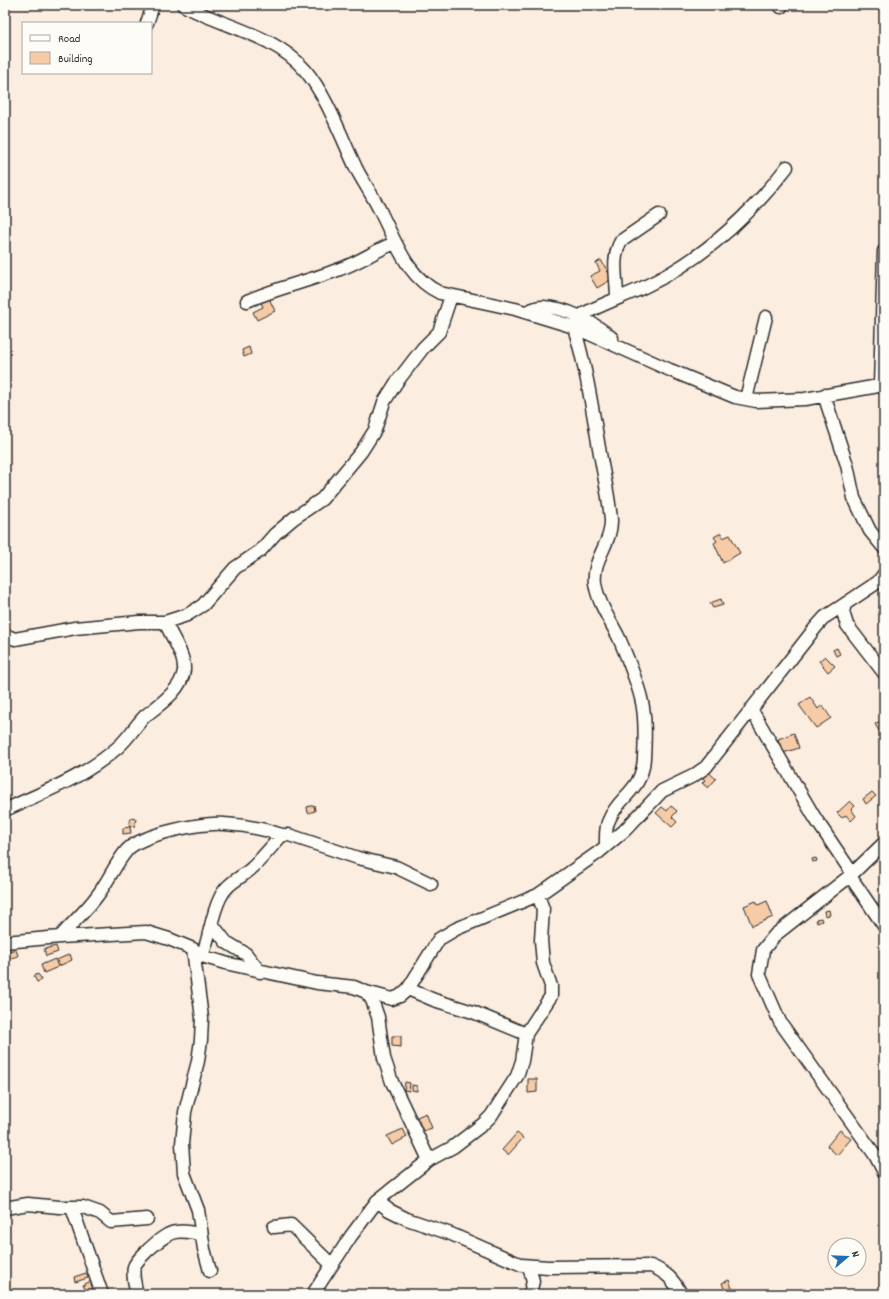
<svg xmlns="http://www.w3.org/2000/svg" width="889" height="1299" viewBox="0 0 889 1299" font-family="Dekko,sans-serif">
<rect width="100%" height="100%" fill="#fbeddf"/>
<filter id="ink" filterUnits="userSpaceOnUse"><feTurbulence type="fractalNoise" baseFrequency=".025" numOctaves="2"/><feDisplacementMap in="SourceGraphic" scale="8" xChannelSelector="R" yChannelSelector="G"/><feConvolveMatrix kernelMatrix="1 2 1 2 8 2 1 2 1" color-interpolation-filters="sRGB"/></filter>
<g filter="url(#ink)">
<path fill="#f7cba6" stroke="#2b2b2b" d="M 601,260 L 612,279 L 597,288 L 590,276 L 600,271 L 596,263 Z
M 267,294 L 275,311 L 257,320 L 253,312 L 263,307 L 259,298 Z
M 249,347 L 251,354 L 244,357 L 242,350 Z
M 721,533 L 723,538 L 730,535 L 740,553 L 723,563 L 714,543 L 717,541 L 714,537 Z
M 721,599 L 723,605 L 713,608 L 710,603 Z
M 837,648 L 840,654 L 836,656 L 833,650 Z
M 825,656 L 835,666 L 828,672 L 819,661 Z
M 810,697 L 818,709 L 822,705 L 831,718 L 816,728 L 799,705 Z
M 884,719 L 884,728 L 879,731 L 875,724 Z
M 794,733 L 799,748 L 783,753 L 778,739 Z
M 705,769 L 716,779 L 708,788 L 702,783 L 705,780 L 700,776 Z
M 872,792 L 876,796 L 866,804 L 863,799 Z
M 850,801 L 855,806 L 851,809 L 856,816 L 851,821 L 846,815 L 842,818 L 837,813 Z
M 314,805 L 315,811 L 308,813 L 307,807 Z
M 671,806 L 677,811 L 672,817 L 677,822 L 672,827 L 656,813 L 662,807 L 667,811 Z
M 131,818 L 136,819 L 134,827 L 129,825 Z
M 130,827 L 131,833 L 123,834 L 123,828 Z
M 816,858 L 817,861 L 813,862 L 812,859 Z
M 756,901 L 758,905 L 767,901 L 773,917 L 752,926 L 744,906 Z
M 829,910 L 830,915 L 825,916 L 824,911 Z
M 821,918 L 822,921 L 817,923 L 816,919 Z
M 56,946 L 58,952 L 46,956 L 44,949 Z
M 16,949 L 18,956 L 8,959 L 6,952 Z
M 70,954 L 72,960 L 59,966 L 57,960 Z
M 55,959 L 58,967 L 44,973 L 41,965 Z
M 38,974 L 42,980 L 37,982 L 34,976 Z
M 392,1036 L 401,1036 L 401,1047 L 392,1046 Z
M 528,1079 L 537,1079 L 537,1092 L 528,1093 Z
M 405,1082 L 410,1083 L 409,1091 L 404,1090 Z
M 412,1085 L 417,1086 L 417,1091 L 412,1090 Z
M 426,1113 L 432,1128 L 423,1131 L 417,1117 Z
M 403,1129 L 407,1137 L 392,1145 L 387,1136 Z
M 840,1130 L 851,1139 L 837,1155 L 827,1146 Z
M 517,1133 L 523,1138 L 508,1155 L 502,1150 Z
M 86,1273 L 88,1278 L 75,1282 L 74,1277 Z
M 729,1280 L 734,1294 L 726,1294 L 722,1283 Z
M 91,1281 L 94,1288 L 86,1291 L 83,1285 Z"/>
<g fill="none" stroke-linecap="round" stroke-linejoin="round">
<defs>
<path id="minor" d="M 183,5 C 223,27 274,34 305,70 C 327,96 342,139 357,170 C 365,185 375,199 382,215 C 397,245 408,278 440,293 L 515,309 L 574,327 L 670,370 L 735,397 L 756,401 L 805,399 L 884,385
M 780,5 L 781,7
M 147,23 L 153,5
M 617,298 C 617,278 611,258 621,241 L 659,215
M 247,301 C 277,288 309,281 340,269 C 360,262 376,250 395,243
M 526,312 C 531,310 536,307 541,307 C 566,306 594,323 612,338
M 578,317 C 599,305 620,298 642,288 C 700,261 748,218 787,167
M 574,327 C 586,367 592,407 599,448 C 603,472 609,496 611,520 C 612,543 592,559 595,583 C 598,603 610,620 619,638 C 627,657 636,678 641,698 C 646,716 645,739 644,758 C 642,792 619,795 609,820 C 605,827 606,838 606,846
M 880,385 L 884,251
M 824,395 L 847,465 L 854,498 L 870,531 L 884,548
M 746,399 L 766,317
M 884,574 L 878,582 L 845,604 L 843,612 L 847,625 L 884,673
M 5,635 L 15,639 L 75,628 L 139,622 L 165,622 L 187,615 L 203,605 L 235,568 L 260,551 L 275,534 L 294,518 L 322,499 L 361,452 L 375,430 L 384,402 L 396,383 L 423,348 L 439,332 L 451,296
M 751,709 L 815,818 L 852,873
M 5,810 C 45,791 83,778 117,748 C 128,739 135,726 145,716 C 159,705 182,690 184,670 C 185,655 171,636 165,622
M 884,843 L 850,876 L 775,935 L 763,950 L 759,974 L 780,1022 L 875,1155 L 884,1172
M 850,876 L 884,926
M 212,924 L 226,942 L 246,954 L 260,972
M 60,937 C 72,923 86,911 97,896 C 108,882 115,864 127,850 C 142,834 203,822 225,824 C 244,825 264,829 282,835
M 5,942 L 60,937 L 146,932 L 169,939 L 193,949 L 202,956 L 225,963 L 317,983 L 354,987 L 366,992 L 372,1000 L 378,1017 L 384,1058 L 392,1082 L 429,1160
M 193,949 L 202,1018 L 201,1040 L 198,1061 L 185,1112 L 182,1144 L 184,1173 L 198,1210 L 204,1249 L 210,1271
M 202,956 C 210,937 211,916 220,898 C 227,882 242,878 253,867 C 263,857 272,846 282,835 L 289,835 L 358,858 L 396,867 L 431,884
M 408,989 L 434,1000 L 473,1012 L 526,1034
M 366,992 L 392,999 L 400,996 L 408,989 L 439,939 L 456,929 L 538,895 L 599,852 L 624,831 L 662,791 L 693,776 L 706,767 L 816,627 L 825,617 L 845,604
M 377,1201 L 389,1210 L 407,1219 L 451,1234 L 522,1265 L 548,1267 L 651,1266 C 667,1273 673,1279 681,1294
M 5,1208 L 28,1204 L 59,1207 L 83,1207 L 100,1213 L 111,1222 L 147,1219
M 72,1208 L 102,1294
M 274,1227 L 291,1225 L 332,1265
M 529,1266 L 533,1281 L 530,1294
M 137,1294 C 135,1285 132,1276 134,1267 C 136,1261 143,1255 148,1250 C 168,1232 175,1227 202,1235
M 313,1294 L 351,1236 L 377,1201 L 429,1160 L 453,1147 L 483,1124 L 491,1116 L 517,1076 L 522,1061 L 526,1034 L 551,996 L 551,986 L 543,963 L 541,940 L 543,909 L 538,895"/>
</defs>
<use href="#minor" stroke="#2b2b2b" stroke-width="15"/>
<use href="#minor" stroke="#fdfcf7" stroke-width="12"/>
</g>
</g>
<rect width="889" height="1299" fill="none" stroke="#fdfcf7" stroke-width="20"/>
<rect x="10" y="10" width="869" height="1279" fill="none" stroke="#2b2b2b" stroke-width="1.5" filter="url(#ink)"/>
<rect x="22" y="22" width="130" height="52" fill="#fdfcf7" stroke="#a9a8a5"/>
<rect x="30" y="35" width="20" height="6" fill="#fdfcf7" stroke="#a9a8a5"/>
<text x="58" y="42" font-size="12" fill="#2b2b2b">Road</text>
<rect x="30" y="52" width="20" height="12" fill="#f7cba6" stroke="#a9a8a5"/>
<text x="58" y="62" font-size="12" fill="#2b2b2b">Building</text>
<g transform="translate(847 1257) rotate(71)"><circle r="19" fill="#fdfcf7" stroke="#a9a8a5"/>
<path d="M0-3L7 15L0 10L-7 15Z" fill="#1f6fb2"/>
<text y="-6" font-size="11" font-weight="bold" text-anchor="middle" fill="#2b2b2b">N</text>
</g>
</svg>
